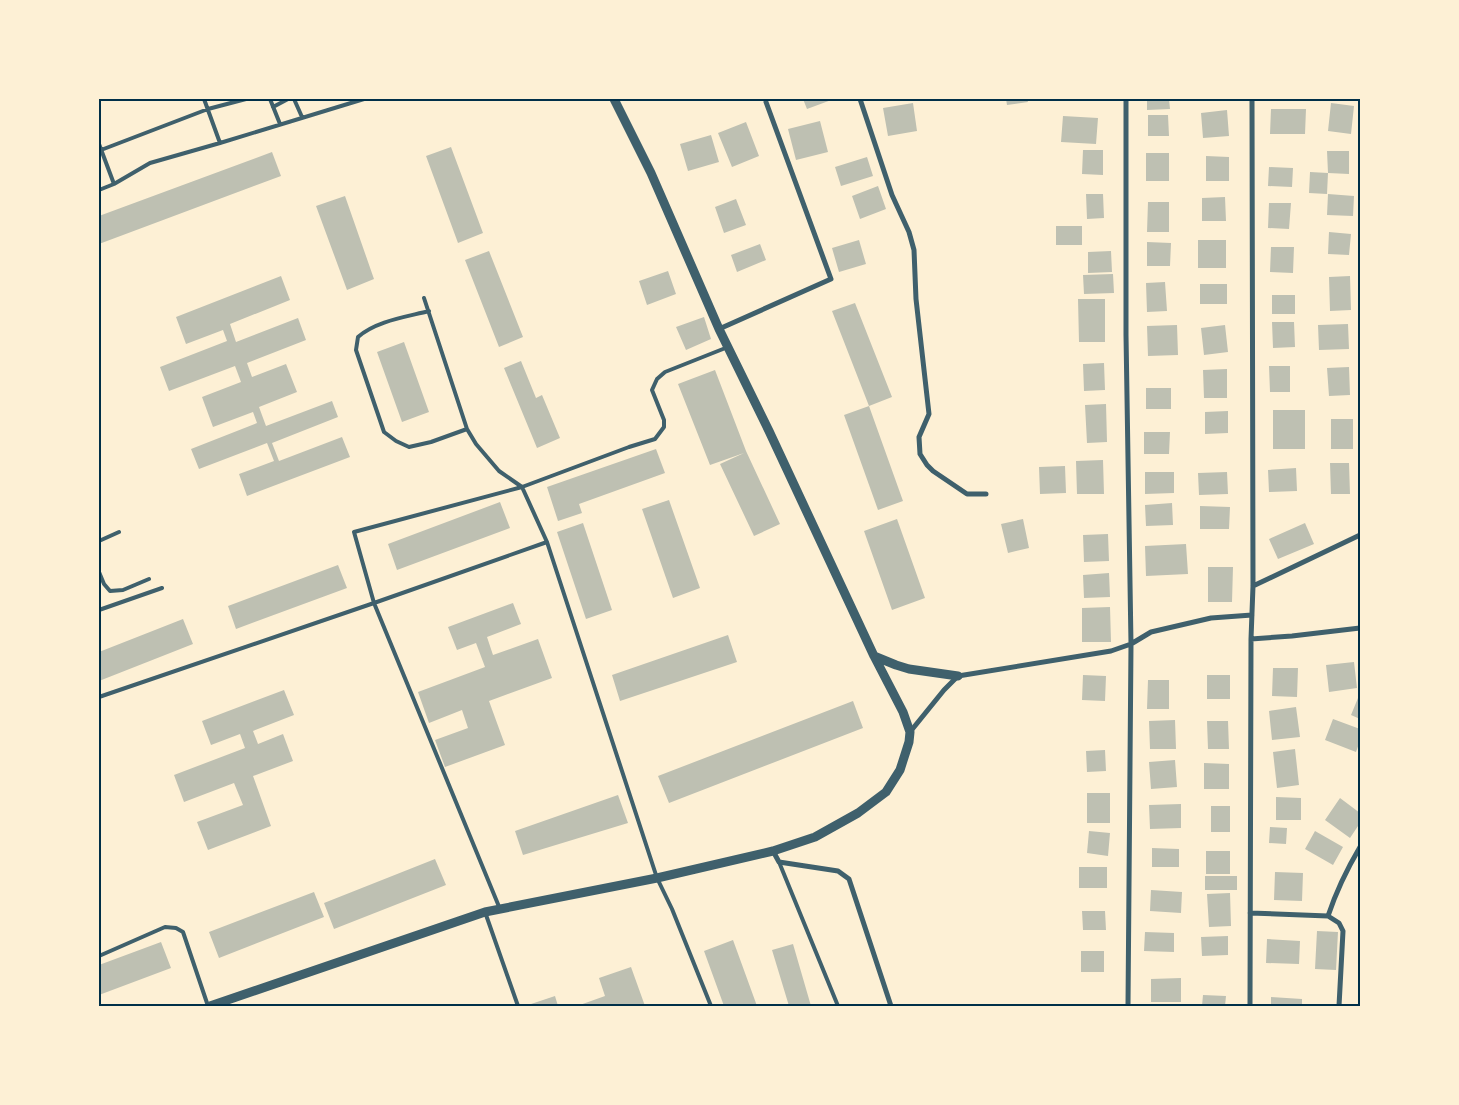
<svg xmlns="http://www.w3.org/2000/svg" width="1459" height="1105" viewBox="0 0 1459 1105" font-family="'DejaVu Sans',sans-serif">
<rect width="100%" height="100%" fill="#fdf0d5"/>
<path fill="#bec0b2" d="M 803,99 L 834,99 L 807,109 Z
M 1006,99 L 1027,99 L 1028,102 L 1007,105 Z
M 1147,99 L 1169,99 L 1170,109 L 1147,110 Z
M 913,103 L 917,131 L 888,136 L 883,108 Z
M 1331,103 L 1354,106 L 1351,134 L 1328,131 Z
M 1271,109 L 1306,109 L 1305,134 L 1270,134 Z
M 1227,110 L 1229,136 L 1203,138 L 1201,113 Z
M 1148,115 L 1168,115 L 1169,136 L 1148,136 Z
M 1063,116 L 1098,118 L 1096,144 L 1061,142 Z
M 820,121 L 828,152 L 796,160 L 788,129 Z
M 746,122 L 759,156 L 732,167 L 718,133 Z
M 711,135 L 719,162 L 688,171 L 680,144 Z
M 451,147 L 483,233 L 458,243 L 426,156 Z
M 1083,150 L 1103,150 L 1103,175 L 1082,174 Z
M 1327,151 L 1349,151 L 1349,174 L 1328,173 L 1327,194 L 1309,193 L 1310,172 L 1328,173 Z
M 272,152 L 281,176 L 99,244 L 99,216 Z
M 1146,153 L 1169,153 L 1169,181 L 1146,181 Z
M 1206,156 L 1229,157 L 1229,181 L 1206,181 Z
M 867,157 L 873,176 L 841,186 L 835,167 Z
M 1269,167 L 1293,168 L 1292,187 L 1268,186 Z
M 878,186 L 886,209 L 860,219 L 852,196 Z
M 1086,194 L 1103,194 L 1104,218 L 1087,219 Z
M 1328,194 L 1354,196 L 1353,216 L 1327,215 Z
M 345,196 L 374,279 L 347,290 L 316,206 Z
M 1225,197 L 1226,221 L 1202,221 L 1202,198 Z
M 736,199 L 746,225 L 724,233 L 715,207 Z
M 1148,202 L 1169,202 L 1169,232 L 1147,232 Z
M 1269,203 L 1291,203 L 1289,229 L 1268,228 Z
M 1056,226 L 1082,226 L 1082,245 L 1056,245 Z
M 1329,232 L 1351,234 L 1349,255 L 1328,254 Z
M 859,240 L 866,264 L 839,272 L 832,248 Z
M 1198,240 L 1226,240 L 1226,268 L 1198,268 Z
M 1147,242 L 1171,243 L 1170,266 L 1147,266 Z
M 760,244 L 766,260 L 737,272 L 731,255 Z
M 1271,247 L 1294,247 L 1293,273 L 1270,272 Z
M 489,251 L 523,337 L 499,347 L 465,260 Z
M 1111,251 L 1112,272 L 1088,273 L 1088,252 Z
M 668,271 L 676,294 L 647,305 L 639,281 Z
M 1113,274 L 1114,293 L 1084,294 L 1083,275 Z
M 281,276 L 290,300 L 230,324 L 236,342 L 298,318 L 306,340 L 247,363 L 252,377 L 286,364 L 297,392 L 259,407 L 266,426 L 332,401 L 338,417 L 272,443 L 279,461 L 342,437 L 350,457 L 247,496 L 239,474 L 274,461 L 267,443 L 199,469 L 191,449 L 257,423 L 253,412 L 213,427 L 202,397 L 241,382 L 235,366 L 169,391 L 160,367 L 227,341 L 223,330 L 186,344 L 176,317 Z
M 1350,276 L 1351,310 L 1330,311 L 1329,277 Z
M 1165,282 L 1167,311 L 1147,312 L 1146,283 Z
M 1200,284 L 1227,284 L 1227,304 L 1200,304 Z
M 1272,295 L 1295,295 L 1295,314 L 1272,314 Z
M 1078,299 L 1105,299 L 1105,342 L 1079,342 Z
M 855,303 L 892,397 L 869,406 L 832,311 Z
M 704,317 L 711,339 L 686,350 L 676,327 Z
M 1272,322 L 1294,322 L 1295,347 L 1273,348 Z
M 1348,324 L 1349,349 L 1319,350 L 1318,325 Z
M 1177,325 L 1178,355 L 1148,356 L 1147,326 Z
M 1225,325 L 1228,352 L 1204,355 L 1201,328 Z
M 404,342 L 429,412 L 402,422 L 377,352 Z
M 521,361 L 536,398 L 542,395 L 560,438 L 537,448 L 504,368 Z
M 1104,363 L 1105,390 L 1084,391 L 1083,364 Z
M 1269,366 L 1290,366 L 1290,392 L 1270,392 Z
M 1349,367 L 1350,395 L 1329,396 L 1327,368 Z
M 1227,369 L 1227,398 L 1204,398 L 1203,370 Z
M 715,370 L 746,451 L 780,524 L 754,536 L 720,464 L 744,453 L 710,465 L 678,384 Z
M 1146,388 L 1171,388 L 1171,409 L 1146,409 Z
M 1106,404 L 1107,442 L 1087,443 L 1085,405 Z
M 869,406 L 903,501 L 878,510 L 844,415 Z
M 1273,410 L 1305,410 L 1305,449 L 1273,449 Z
M 1228,411 L 1228,433 L 1205,434 L 1205,412 Z
M 1331,419 L 1353,419 L 1353,449 L 1331,449 Z
M 1144,432 L 1170,432 L 1169,454 L 1144,454 Z
M 656,449 L 665,473 L 579,504 L 582,513 L 558,521 L 547,487 Z
M 1103,460 L 1104,494 L 1077,494 L 1076,461 Z
M 1330,463 L 1349,463 L 1350,494 L 1331,494 Z
M 1065,466 L 1066,493 L 1040,494 L 1039,467 Z
M 1296,468 L 1297,491 L 1269,492 L 1268,470 Z
M 1145,472 L 1174,472 L 1174,493 L 1145,494 Z
M 1227,472 L 1228,494 L 1199,495 L 1198,473 Z
M 669,500 L 700,588 L 673,598 L 642,509 Z
M 500,502 L 510,528 L 397,570 L 388,544 Z
M 1172,503 L 1173,525 L 1146,526 L 1145,505 Z
M 1200,506 L 1230,507 L 1229,529 L 1200,529 Z
M 897,519 L 925,598 L 892,610 L 864,531 Z
M 1023,519 L 1029,548 L 1008,553 L 1001,524 Z
M 583,523 L 612,610 L 586,619 L 557,532 Z
M 1305,523 L 1314,544 L 1278,559 L 1269,539 Z
M 1108,534 L 1109,561 L 1084,562 L 1083,535 Z
M 1186,544 L 1188,574 L 1146,576 L 1145,546 Z
M 338,565 L 347,588 L 236,629 L 228,606 Z
M 1208,567 L 1233,567 L 1232,602 L 1208,602 Z
M 1109,573 L 1110,597 L 1084,598 L 1083,575 Z
M 513,603 L 521,624 L 487,637 L 493,655 L 538,639 L 552,678 L 489,701 L 505,745 L 445,767 L 435,740 L 468,728 L 462,710 L 429,723 L 418,692 L 485,667 L 476,643 L 457,650 L 448,627 Z
M 1110,607 L 1111,642 L 1082,642 L 1082,608 Z
M 183,619 L 193,644 L 99,681 L 99,652 Z
M 728,635 L 737,662 L 620,701 L 612,675 Z
M 1354,662 L 1357,688 L 1329,692 L 1326,665 Z
M 1273,668 L 1298,668 L 1297,697 L 1272,696 Z
M 1083,675 L 1106,676 L 1105,701 L 1082,700 Z
M 1207,675 L 1230,675 L 1230,699 L 1207,699 Z
M 1148,680 L 1169,680 L 1169,709 L 1147,709 Z
M 284,690 L 294,715 L 253,731 L 258,744 L 283,734 L 293,761 L 253,776 L 271,826 L 208,850 L 197,822 L 243,805 L 234,783 L 184,802 L 174,775 L 245,748 L 240,734 L 211,745 L 202,721 Z
M 1358,698 L 1360,699 L 1360,719 L 1351,715 Z
M 853,701 L 863,728 L 669,803 L 658,776 Z
M 1296,707 L 1300,737 L 1272,740 L 1269,711 Z
M 1333,719 L 1360,729 L 1360,741 L 1356,752 L 1325,740 Z
M 1175,720 L 1176,749 L 1150,749 L 1149,721 Z
M 1207,721 L 1228,721 L 1229,749 L 1208,749 Z
M 1295,749 L 1299,785 L 1277,788 L 1273,752 Z
M 1105,750 L 1106,771 L 1087,772 L 1086,751 Z
M 1175,760 L 1177,787 L 1151,789 L 1149,762 Z
M 1204,763 L 1229,764 L 1229,789 L 1204,789 Z
M 1087,793 L 1110,793 L 1110,823 L 1087,823 Z
M 618,795 L 628,823 L 523,855 L 515,831 Z
M 1276,797 L 1301,798 L 1301,820 L 1276,820 Z
M 1340,798 L 1360,813 L 1360,823 L 1350,838 L 1325,820 Z
M 1181,804 L 1181,828 L 1150,829 L 1149,805 Z
M 1211,806 L 1230,806 L 1230,832 L 1211,832 Z
M 1270,827 L 1287,828 L 1286,844 L 1269,843 Z
M 1089,831 L 1110,833 L 1108,856 L 1087,853 Z
M 1315,831 L 1343,847 L 1333,865 L 1305,849 Z
M 1152,848 L 1179,849 L 1179,867 L 1152,867 Z
M 1206,851 L 1230,851 L 1230,874 L 1206,874 Z
M 435,859 L 446,885 L 334,929 L 324,903 Z
M 1079,867 L 1107,867 L 1107,888 L 1079,888 Z
M 1275,872 L 1303,873 L 1302,901 L 1274,900 Z
M 1205,876 L 1237,876 L 1237,890 L 1205,890 Z
M 1151,890 L 1182,892 L 1181,913 L 1150,911 Z
M 314,892 L 324,917 L 219,958 L 209,932 Z
M 1230,893 L 1231,926 L 1209,927 L 1207,894 Z
M 1082,911 L 1105,911 L 1106,930 L 1083,930 Z
M 1317,931 L 1338,932 L 1336,970 L 1315,969 Z
M 1145,932 L 1174,933 L 1174,952 L 1144,951 Z
M 1228,936 L 1228,955 L 1202,956 L 1201,937 Z
M 1267,939 L 1300,941 L 1299,964 L 1266,963 Z
M 733,940 L 757,1006 L 724,1006 L 704,951 Z
M 161,942 L 171,968 L 99,995 L 99,965 Z
M 793,944 L 811,1006 L 789,1006 L 772,950 Z
M 1081,951 L 1104,951 L 1104,972 L 1081,972 Z
M 631,967 L 645,1006 L 577,1006 L 605,996 L 599,978 Z
M 1181,978 L 1181,1002 L 1151,1002 L 1151,979 Z
M 1203,995 L 1226,996 L 1225,1006 L 1202,1006 Z
M 555,996 L 558,1006 L 525,1006 Z
M 1271,997 L 1302,999 L 1302,1006 L 1271,1006 Z"/>
<g fill="none" stroke-linecap="round" stroke-linejoin="round">
<path stroke="#3f606c" stroke-width="4" d="M 204,99 L 220,143
M 270,99 L 280,124
M 294,99 L 302,117
M 273,107 L 288,99
M 99,144 L 114,184
M 101,150 L 208,109 L 246,99
M 99,190 L 114,184 L 150,163 L 220,143 L 364,99
M 424,298 L 467,429 L 476,444 L 499,471 L 522,487 L 547,542 L 657,878 L 672,909 L 711,1006
M 429,311 C 406,317 376,321 358,337 L 356,350 L 384,432 L 396,441 L 409,447 L 431,442 L 467,429
M 99,541 L 119,532
M 99,572 L 104,584 L 110,591 L 123,590 L 149,579
M 99,610 L 162,588
M 99,697 L 374,603 L 547,542
M 779,862 L 838,1006
M 500,909 L 374,603 L 354,532 L 522,487 L 629,447 L 655,439 L 664,427 L 664,420 L 652,390 L 657,379 L 665,372 L 728,347
M 485,912 L 518,1006
M 99,956 L 165,927 L 176,928 L 183,932 L 208,1006"/>
<path stroke="#3f606c" stroke-width="5" d="M 860,99 L 892,195 L 909,232 L 914,250 L 916,299 L 929,414 L 919,437 L 920,454 L 927,465 L 933,471 L 967,494 L 986,494
M 1126,99 L 1126,335 L 1131,644 L 1128,1006
M 719,329 L 831,279 L 766,102
M 1253,586 L 1360,535
M 1251,639 L 1292,636 L 1360,628
M 910,732 L 944,690 L 958,676 L 1111,651 L 1131,644 L 1151,632 L 1211,618 L 1252,615
M 773,851 L 779,862 L 838,871 L 849,879 L 891,1006
M 1250,913 L 1328,916 C 1336,892 1347,869 1360,847
M 1328,916 L 1339,923 L 1343,931 L 1339,1006
M 1250,1006 L 1251,639 L 1253,586 L 1252,99"/>
<path stroke="#3f606c" stroke-width="9" d="M 874,656 L 896,665 L 909,669 L 958,676
M 210,1006 L 485,912 L 657,878 L 773,851 L 815,837 L 858,813 L 886,792 L 900,770 L 909,742 L 910,732 L 903,712 L 874,656 L 769,431 L 719,329 L 651,173 L 614,99"/>
</g>
<rect width="1459" height="1105" fill="none" stroke="#fdf0d5" stroke-width="200"/>
<rect x="100" y="100" width="1259" height="905" fill="none" stroke="#003049" stroke-width="2"/>
</svg>
